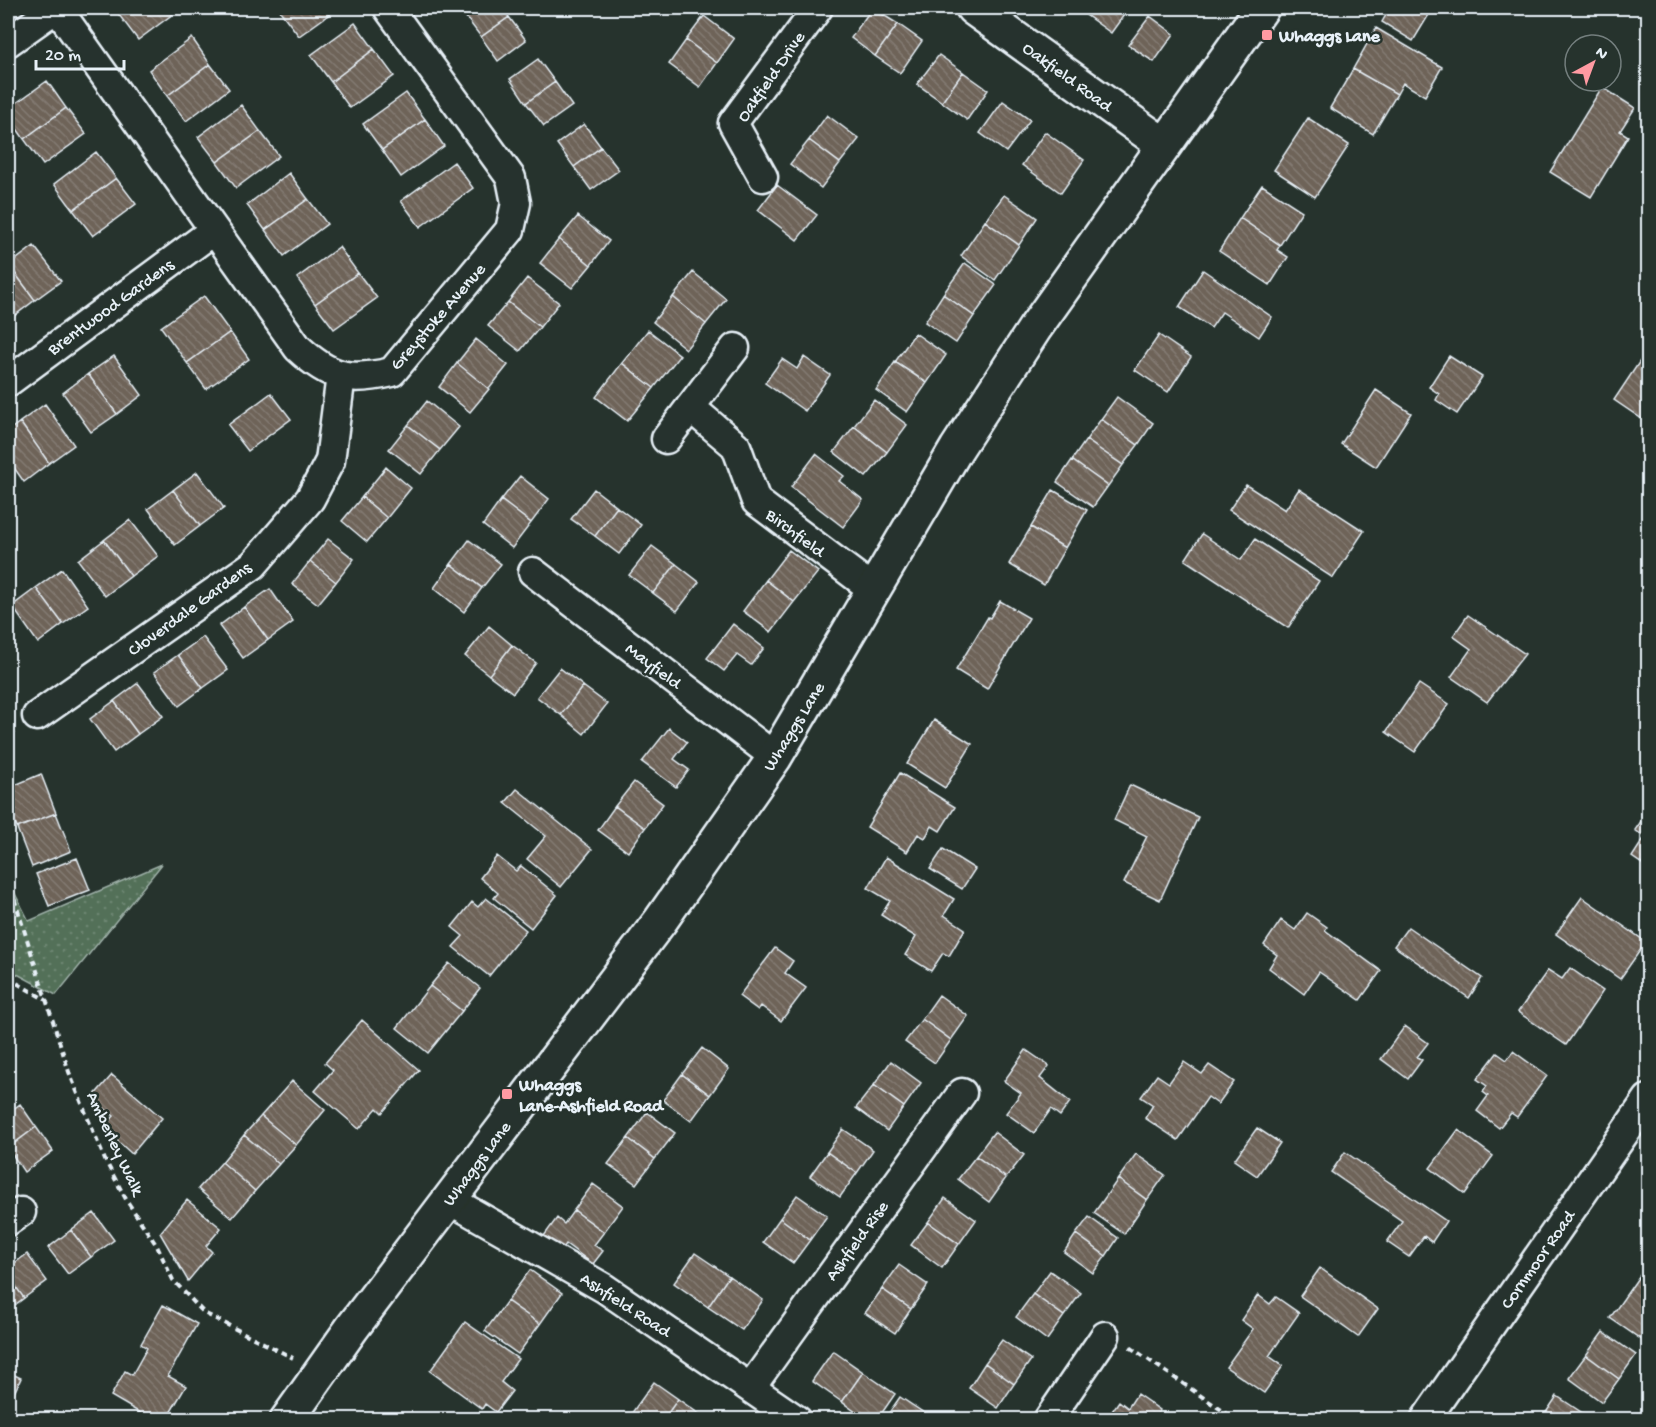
<svg xmlns="http://www.w3.org/2000/svg" width="1656" height="1427" viewBox="0 0 1656 1427" font-family="'Gochi Hand',sans-serif">
<defs>
<pattern id="grass-dots" width="8" height="8" patternUnits="userSpaceOnUse" patternTransform="scale(1.5)"><rect width="8" height="8" fill="#537058"/><path d="M2 2h.1M6 6h.1" fill="none" stroke="#6c8571" stroke-width="1.8" stroke-linecap="round"/></pattern>
<pattern id="building-back-hatch" width="6" height="6" patternUnits="userSpaceOnUse" patternTransform="scale(1.5)"><rect width="6" height="6" fill="#6e6359"/><path d="M-1 5l2 2M0 0l6 6M5-1l2 2" fill="none" stroke="#837a72"/></pattern>
</defs>
<rect width="100%" height="100%" fill="#26332d"/>
<filter id="ink" filterUnits="userSpaceOnUse"><feTurbulence type="fractalNoise" baseFrequency=".0167" numOctaves="2"/><feDisplacementMap in="SourceGraphic" scale="12" xChannelSelector="R" yChannelSelector="G"/><feConvolveMatrix kernelMatrix="1 2 1 2 8 2 1 2 1" color-interpolation-filters="sRGB"/></filter>
<g filter="url(#ink)">
<path fill="url(#grass-dots)" stroke="#9eb0a8" stroke-width="1.5" d="M 162,864 L 56,995 L 8,969 L 8,880 L 29,921 Z"/>
<path fill="url(#building-back-hatch)" stroke="#e8f1f8" stroke-width="1.5" d="M 128,8 L 181,8 L 138,40 L 119,15 Z
M 285,8 L 338,8 L 299,36 L 280,11 Z
M 459,8 L 502,8 L 509,17 L 481,37 Z
M 872,8 L 898,24 L 875,56 L 851,38 Z
M 1091,8 L 1129,8 L 1111,33 L 1086,15 Z
M 1390,8 L 1433,8 L 1413,41 L 1382,22 Z
M 704,16 L 734,39 L 717,63 L 686,40 Z
M 1150,16 L 1174,34 L 1154,62 L 1128,45 Z
M 509,17 L 526,40 L 498,61 L 481,37 Z
M 355,23 L 374,49 L 331,82 L 311,55 Z
M 898,24 L 922,41 L 900,73 L 875,56 Z
M 1376,28 L 1442,67 L 1425,96 L 1403,83 L 1397,94 L 1353,69 Z
M 192,38 L 210,64 L 167,96 L 149,70 Z
M 686,40 L 717,63 L 700,87 L 669,64 Z
M 374,49 L 394,76 L 350,108 L 331,82 Z
M 939,55 L 963,72 L 942,102 L 917,84 Z
M 538,59 L 555,82 L 526,103 L 510,79 Z
M 210,64 L 229,89 L 186,121 L 167,96 Z
M 1353,69 L 1397,94 L 1373,134 L 1330,108 Z
M 963,72 L 988,90 L 967,120 L 942,102 Z
M 47,81 L 66,108 L 24,139 L 8,116 L 8,109 Z
M 555,82 L 572,106 L 544,126 L 526,103 Z
M 1602,87 L 1635,108 L 1620,131 L 1628,136 L 1591,197 L 1550,172 Z
M 406,93 L 425,119 L 382,150 L 363,124 Z
M 1003,101 L 1030,120 L 1006,152 L 980,133 Z
M 241,105 L 260,131 L 217,162 L 198,137 Z
M 66,108 L 86,134 L 43,165 L 24,139 Z
M 827,115 L 859,139 L 840,163 L 809,140 Z
M 1308,118 L 1349,145 L 1315,197 L 1274,170 Z
M 425,119 L 444,146 L 401,177 L 382,150 Z
M 584,124 L 601,147 L 574,167 L 557,144 Z
M 260,131 L 279,156 L 236,188 L 217,162 Z
M 1045,132 L 1084,160 L 1061,193 L 1022,165 Z
M 809,140 L 840,163 L 821,188 L 790,164 Z
M 601,147 L 619,170 L 591,190 L 574,167 Z
M 96,152 L 116,178 L 73,210 L 54,184 Z
M 454,162 L 473,188 L 420,227 L 401,201 Z
M 289,173 L 308,199 L 265,230 L 247,205 Z
M 116,178 L 136,204 L 93,236 L 73,210 Z
M 777,185 L 817,215 L 797,240 L 758,210 Z
M 1262,185 L 1302,211 L 1280,245 L 1240,218 Z
M 1004,195 L 1037,218 L 1019,245 L 985,221 Z
M 308,199 L 327,224 L 284,256 L 265,230 Z
M 578,216 L 609,241 L 591,265 L 559,239 Z
M 1240,218 L 1280,245 L 1277,250 L 1288,257 L 1270,285 L 1219,251 Z
M 985,221 L 1019,245 L 995,280 L 961,256 Z
M 559,239 L 591,265 L 572,288 L 540,263 Z
M 34,246 L 61,281 L 35,300 L 9,265 Z
M 339,247 L 358,273 L 315,304 L 297,278 Z
M 965,263 L 996,285 L 974,316 L 943,294 Z
M 9,265 L 35,300 L 10,319 L 8,315 Z
M 1203,270 L 1272,317 L 1259,337 L 1222,312 L 1211,328 L 1179,307 Z
M 693,272 L 726,299 L 706,324 L 673,297 Z
M 358,273 L 377,298 L 334,329 L 315,304 Z
M 527,278 L 559,303 L 540,327 L 508,302 Z
M 943,294 L 974,316 L 956,343 L 925,322 Z
M 204,296 L 230,332 L 187,363 L 161,327 Z
M 673,297 L 706,324 L 686,349 L 653,322 Z
M 508,302 L 540,327 L 520,351 L 488,326 Z
M 648,330 L 680,355 L 654,388 L 622,363 Z
M 230,332 L 249,359 L 206,389 L 187,363 Z
M 915,333 L 946,355 L 927,383 L 895,362 Z
M 1159,335 L 1191,357 L 1168,392 L 1135,370 Z
M 476,339 L 508,365 L 489,389 L 457,363 Z
M 1648,349 L 1648,423 L 1614,400 Z
M 114,356 L 142,395 L 117,414 L 88,374 Z
M 1449,356 L 1482,377 L 1457,414 L 1436,400 L 1439,394 L 1429,387 Z
M 804,357 L 830,375 L 805,411 L 765,383 L 782,359 L 797,369 Z
M 895,362 L 927,383 L 907,412 L 876,390 Z
M 457,363 L 489,389 L 470,412 L 439,387 Z
M 622,363 L 654,388 L 627,421 L 596,397 Z
M 88,374 L 117,414 L 91,432 L 63,393 Z
M 1376,390 L 1411,413 L 1376,467 L 1341,444 Z
M 271,393 L 291,419 L 248,451 L 228,425 Z
M 1117,397 L 1153,423 L 1138,445 L 1101,419 Z
M 874,400 L 907,425 L 887,452 L 854,426 Z
M 427,401 L 459,427 L 440,450 L 408,425 Z
M 45,404 L 74,445 L 49,463 L 20,422 Z
M 1101,419 L 1138,445 L 1123,465 L 1086,440 Z
M 20,422 L 49,463 L 24,482 L 8,459 L 8,431 Z
M 408,425 L 440,450 L 421,474 L 389,449 Z
M 854,426 L 887,452 L 866,477 L 834,452 Z
M 1086,440 L 1123,465 L 1108,486 L 1072,460 Z
M 816,454 L 844,476 L 839,481 L 863,500 L 843,527 L 791,487 Z
M 1072,460 L 1108,486 L 1093,507 L 1057,482 Z
M 386,467 L 411,488 L 387,518 L 362,497 Z
M 197,472 L 224,508 L 200,526 L 173,490 Z
M 520,476 L 549,499 L 531,523 L 501,500 Z
M 1246,485 L 1285,510 L 1299,489 L 1364,531 L 1333,578 L 1229,510 Z
M 594,489 L 617,507 L 595,536 L 571,519 Z
M 173,490 L 200,526 L 175,545 L 148,509 Z
M 1053,490 L 1087,510 L 1065,548 L 1031,527 Z
M 362,497 L 387,518 L 367,542 L 342,521 Z
M 501,500 L 531,523 L 512,548 L 483,525 Z
M 617,507 L 641,525 L 619,554 L 595,536 Z
M 130,520 L 158,556 L 131,576 L 104,540 Z
M 1031,527 L 1065,548 L 1044,585 L 1009,564 Z
M 1202,534 L 1241,560 L 1255,539 L 1319,581 L 1288,628 L 1185,560 Z
M 328,539 L 354,559 L 336,582 L 310,561 Z
M 104,540 L 131,576 L 105,596 L 78,560 Z
M 469,540 L 501,564 L 482,588 L 451,564 Z
M 652,546 L 676,564 L 653,593 L 629,575 Z
M 789,550 L 818,572 L 794,602 L 766,580 Z
M 310,561 L 336,582 L 318,604 L 292,584 Z
M 451,564 L 482,588 L 464,612 L 434,588 Z
M 676,564 L 699,582 L 677,611 L 653,593 Z
M 62,569 L 88,606 L 63,624 L 36,588 Z
M 766,580 L 794,602 L 771,632 L 743,611 Z
M 36,588 L 63,624 L 38,643 L 12,606 Z
M 270,589 L 293,622 L 268,640 L 244,607 Z
M 1000,601 L 1029,618 L 987,689 L 956,670 L 988,617 L 990,618 Z
M 244,607 L 268,640 L 243,658 L 219,626 Z
M 1468,615 L 1525,654 L 1487,702 L 1451,677 L 1471,649 L 1453,636 Z
M 733,624 L 764,648 L 751,665 L 737,655 L 724,671 L 707,658 Z
M 489,626 L 512,645 L 489,675 L 465,656 Z
M 203,637 L 228,670 L 203,688 L 178,655 Z
M 512,645 L 536,663 L 513,693 L 489,675 Z
M 178,655 L 203,688 L 179,706 L 154,672 Z
M 560,668 L 583,686 L 561,715 L 537,697 Z
M 138,683 L 163,716 L 138,734 L 114,701 Z
M 1419,684 L 1449,704 L 1415,752 L 1386,732 Z
M 583,686 L 607,704 L 584,734 L 561,715 Z
M 114,701 L 138,734 L 114,752 L 90,719 Z
M 934,720 L 972,744 L 945,788 L 907,764 Z
M 669,728 L 687,742 L 674,759 L 689,770 L 676,787 L 642,762 Z
M 900,773 L 955,807 L 940,831 L 932,826 L 925,838 L 918,834 L 907,852 L 867,827 Z
M 41,774 L 56,813 L 17,828 L 8,804 L 8,788 Z
M 634,782 L 663,804 L 645,828 L 615,806 Z
M 1130,785 L 1198,817 L 1160,900 L 1124,883 L 1147,836 L 1114,820 Z
M 517,789 L 592,849 L 561,887 L 527,859 L 546,836 L 505,803 Z
M 615,806 L 645,828 L 628,852 L 598,830 Z
M 56,813 L 71,851 L 32,867 L 17,828 Z
M 1644,817 L 1648,820 L 1648,868 L 1632,857 L 1645,837 L 1635,830 Z
M 943,849 L 975,869 L 962,889 L 930,869 Z
M 497,856 L 516,871 L 521,866 L 557,895 L 531,928 L 494,898 L 498,893 L 480,878 Z
M 886,857 L 954,899 L 944,915 L 965,929 L 949,956 L 943,953 L 931,971 L 905,955 L 916,937 L 881,915 L 890,901 L 868,888 Z
M 77,858 L 90,890 L 49,906 L 36,874 Z
M 1582,897 L 1646,942 L 1620,979 L 1556,934 Z
M 486,898 L 526,930 L 489,976 L 453,947 L 463,936 L 452,927 L 472,902 L 478,907 Z
M 1307,913 L 1327,927 L 1325,930 L 1381,971 L 1360,1000 L 1319,972 L 1304,994 L 1269,968 L 1277,955 L 1264,945 L 1281,920 L 1295,930 Z
M 1408,927 L 1482,978 L 1469,998 L 1394,946 Z
M 775,948 L 793,961 L 785,973 L 806,988 L 781,1021 L 761,1006 L 758,1010 L 739,996 Z
M 449,963 L 480,988 L 462,1011 L 430,986 Z
M 1570,968 L 1603,991 L 1566,1045 L 1518,1012 L 1548,970 L 1562,979 Z
M 430,986 L 462,1011 L 428,1053 L 397,1028 Z
M 939,995 L 968,1016 L 951,1040 L 922,1019 Z
M 922,1019 L 951,1040 L 935,1063 L 905,1042 Z
M 362,1020 L 419,1070 L 382,1113 L 377,1108 L 359,1129 L 315,1091 L 333,1070 L 325,1063 Z
M 1405,1026 L 1428,1043 L 1417,1057 L 1422,1060 L 1408,1079 L 1381,1059 Z
M 702,1048 L 729,1069 L 710,1095 L 682,1074 Z
M 1026,1050 L 1049,1066 L 1040,1078 L 1070,1102 L 1060,1116 L 1051,1109 L 1034,1133 L 1006,1113 L 1021,1093 L 1004,1081 Z
M 1513,1051 L 1547,1076 L 1517,1117 L 1511,1113 L 1499,1128 L 1477,1111 L 1488,1096 L 1483,1092 L 1487,1086 L 1477,1079 L 1497,1053 L 1507,1060 Z
M 891,1061 L 921,1083 L 904,1107 L 874,1085 Z
M 1184,1062 L 1202,1074 L 1209,1065 L 1234,1082 L 1218,1104 L 1208,1097 L 1178,1140 L 1145,1118 L 1153,1105 L 1141,1097 L 1157,1075 L 1169,1083 Z
M 682,1074 L 710,1095 L 691,1121 L 663,1100 Z
M 112,1075 L 162,1118 L 132,1154 L 103,1128 L 114,1116 L 92,1098 Z
M 292,1081 L 325,1110 L 296,1145 L 261,1116 Z
M 874,1085 L 904,1107 L 887,1131 L 856,1108 Z
M 20,1104 L 36,1127 L 8,1148 L 8,1113 Z
M 647,1112 L 675,1133 L 655,1159 L 628,1138 Z
M 261,1116 L 296,1145 L 279,1164 L 244,1135 Z
M 36,1127 L 53,1151 L 24,1172 L 8,1148 Z
M 1257,1128 L 1280,1143 L 1257,1176 L 1234,1160 Z
M 843,1129 L 873,1150 L 857,1173 L 827,1152 Z
M 1458,1130 L 1493,1156 L 1465,1194 L 1430,1168 Z
M 994,1132 L 1024,1155 L 1006,1178 L 976,1156 Z
M 244,1135 L 279,1164 L 255,1191 L 222,1162 Z
M 628,1138 L 655,1159 L 636,1184 L 608,1164 Z
M 827,1152 L 857,1173 L 840,1197 L 810,1176 Z
M 1345,1152 L 1446,1221 L 1432,1242 L 1424,1236 L 1409,1257 L 1387,1242 L 1402,1221 L 1331,1172 Z
M 1136,1154 L 1165,1175 L 1147,1200 L 1118,1179 Z
M 976,1156 L 1006,1178 L 989,1202 L 958,1179 Z
M 222,1162 L 255,1191 L 232,1218 L 198,1189 Z
M 1118,1179 L 1147,1200 L 1124,1234 L 1094,1213 Z
M 593,1184 L 623,1206 L 604,1232 L 574,1210 Z
M 797,1195 L 827,1216 L 810,1240 L 780,1218 Z
M 945,1198 L 976,1220 L 959,1244 L 928,1222 Z
M 187,1200 L 221,1228 L 206,1246 L 212,1252 L 188,1281 L 160,1233 Z
M 574,1210 L 604,1232 L 594,1245 L 603,1251 L 593,1264 L 566,1244 L 559,1254 L 541,1240 L 557,1218 L 564,1224 Z
M 94,1213 L 114,1240 L 91,1257 L 71,1230 Z
M 1089,1217 L 1118,1238 L 1106,1256 L 1076,1234 Z
M 780,1218 L 810,1240 L 793,1263 L 763,1242 Z
M 928,1222 L 959,1244 L 942,1268 L 911,1245 Z
M 71,1230 L 91,1257 L 68,1274 L 48,1248 Z
M 1076,1234 L 1106,1256 L 1093,1273 L 1064,1252 Z
M 695,1253 L 729,1276 L 708,1307 L 674,1283 Z
M 27,1254 L 47,1281 L 24,1298 L 8,1276 L 8,1268 Z
M 899,1265 L 928,1285 L 911,1309 L 882,1289 Z
M 1647,1265 L 1648,1266 L 1648,1344 L 1610,1318 Z
M 1320,1268 L 1378,1309 L 1358,1337 L 1300,1296 Z
M 530,1270 L 562,1293 L 540,1324 L 507,1301 Z
M 1050,1271 L 1081,1293 L 1064,1316 L 1033,1294 Z
M 8,1276 L 24,1298 L 8,1310 Z
M 729,1276 L 763,1300 L 742,1330 L 708,1307 Z
M 882,1289 L 911,1309 L 895,1333 L 865,1313 Z
M 1033,1294 L 1064,1316 L 1047,1340 L 1016,1317 Z
M 1258,1295 L 1270,1304 L 1276,1297 L 1299,1313 L 1269,1356 L 1283,1366 L 1264,1393 L 1226,1367 L 1253,1329 L 1241,1320 Z
M 507,1301 L 540,1324 L 518,1354 L 485,1331 Z
M 163,1305 L 197,1324 L 168,1376 L 186,1386 L 166,1420 L 152,1420 L 111,1396 L 125,1371 L 132,1375 L 147,1348 L 141,1344 Z
M 465,1322 L 518,1359 L 501,1382 L 512,1391 L 496,1412 L 485,1404 L 482,1409 L 430,1371 Z
M 1603,1332 L 1636,1355 L 1619,1379 L 1586,1355 Z
M 1002,1340 L 1031,1360 L 1014,1384 L 985,1363 Z
M 833,1351 L 863,1372 L 842,1402 L 812,1381 Z
M 1586,1355 L 1619,1379 L 1602,1402 L 1569,1378 Z
M 985,1363 L 1014,1384 L 998,1408 L 969,1388 Z
M 8,1372 L 21,1378 L 8,1406 Z
M 863,1372 L 895,1394 L 877,1420 L 867,1420 L 842,1402 Z
M 654,1382 L 678,1399 L 663,1420 L 639,1420 L 631,1414 Z
M 1137,1394 L 1160,1410 L 1154,1420 L 1106,1420 L 1119,1401 L 1128,1408 Z
M 1557,1396 L 1593,1420 L 1541,1420 Z
M 900,1397 L 933,1419 L 933,1420 L 884,1420 Z
M 678,1399 L 702,1416 L 700,1420 L 663,1420 Z
M 8,1411 L 18,1416 L 17,1420 L 8,1420 Z"/>
<g fill="none" stroke-linecap="round" stroke-linejoin="round">
<defs>
<path id="street" d="M 57,8 L 298,348 C 330,378 349,382 392,372 L 510,230 L 516,203 L 511,178 L 388,8
M 8,42 L 56,8
M 763,177 L 733,123 L 818,8
M 8,382 L 213,231
M 690,407 L 736,446 L 756,501 L 874,590
M 666,439 L 735,348
M 533,572 L 775,757
M 37,716 L 253,565 L 310,499 L 330,461 L 341,375
M 448,1199 L 604,1288 L 797,1420
M 8,1221 L 21,1212
M 751,1387 L 962,1093
M 1048,1420 L 1105,1336
M 1425,1420 L 1648,1099"/>
<path id="secondary" d="M 973,8 L 1164,145
M 287,1420 L 352,1328 L 661,920 L 775,757 L 957,448 L 1035,328 L 1262,8"/>
</defs>
<use href="#street" stroke="#e8f1f8" stroke-width="33"/>
<use href="#secondary" stroke="#e8f1f8" stroke-width="38"/>
<path stroke="#e8f1f8" stroke-width="4" stroke-dasharray="6 4.5" stroke-linecap="butt" d="M 8,740 L 16,733
M 8,879 L 69,1072 L 105,1160 L 127,1201 L 157,1246 L 173,1280 L 204,1313 L 293,1358
M 8,978 L 46,1000
M 1130,1347 L 1236,1420"/>
<use href="#street" stroke="#26332d" stroke-width="28"/>
<use href="#secondary" stroke="#26332d" stroke-width="33"/>
</g>
</g>
<g fill="#ff9aa2" stroke="#26332d" stroke-width="2">
<rect x="1261" y="29" width="12" height="12" rx="3"/>
<rect x="501" y="1088" width="12" height="12" rx="3"/>
</g>
<g text-anchor="middle" stroke-width="5" stroke-linejoin="round" paint-order="stroke">
<g font-size="18" font-weight="bold" fill="#e8f1f8" stroke="#26332d" text-anchor="start">
<text x="1279" y="41">Whaggs Lane</text>
<text x="519" y="1090">Whaggs<tspan x="519" dy="21">Lane-Ashfield Road</tspan></text>
</g>
<g font-size="18" fill="#e8f1f8" stroke="#26332d">
<text transform="translate(770 76) rotate(-55)" y="6">Oakfield Drive</text>
<text transform="translate(1068 76) rotate(36)" y="6">Oakfield Road</text>
<text transform="translate(110 306) rotate(-36)" y="6">Brentwood Gardens</text>
<text transform="translate(437 316) rotate(-49)" y="6">Greystoke Avenue</text>
<text transform="translate(796 532) rotate(37)" y="6">Birchfield</text>
<text transform="translate(189 608) rotate(-36)" y="6">Cloverdale Gardens</text>
<text transform="translate(654 665) rotate(37)" y="6">Mayfield</text>
<text transform="translate(793 726) rotate(-58)" y="6">Whaggs Lane</text>
<text transform="translate(116 1143) rotate(65)" y="6">Amberley Walk</text>
<text transform="translate(476 1163) rotate(-53)" y="6">Whaggs Lane</text>
<text transform="translate(856 1240) rotate(-54)" y="6">Ashfield Rise</text>
<text transform="translate(1537 1259) rotate(-55)" y="6">Cornmoor Road</text>
<text transform="translate(626 1304) rotate(33)" y="6">Ashfield Road</text>
</g>
</g>
<rect width="1656" height="1427" fill="none" stroke="#26332d" stroke-width="30"/>
<rect x="15" y="15" width="1626" height="1397" fill="none" stroke="#e8f1f8" stroke-width="2" filter="url(#ink)"/>
<g transform="translate(1593 63) rotate(41)"><circle r="28" fill="#26332d" stroke="#747f7e" stroke-width="1.5"/>
<path d="M0-4.5L10 22L0 15L-10 22Z" fill="#ff9aa2"/>
<text y="-9" font-size="16" font-weight="bold" text-anchor="middle" fill="#e8f1f8">N</text>
</g>
<path d="M36 60v9h88v-9" fill="none" stroke="#e8f1f8" stroke-width="3"/>
<text x="45" y="60" font-size="18" fill="#e8f1f8" stroke="#26332d" stroke-width="4.5" paint-order="stroke">20 m</text>
</svg>
